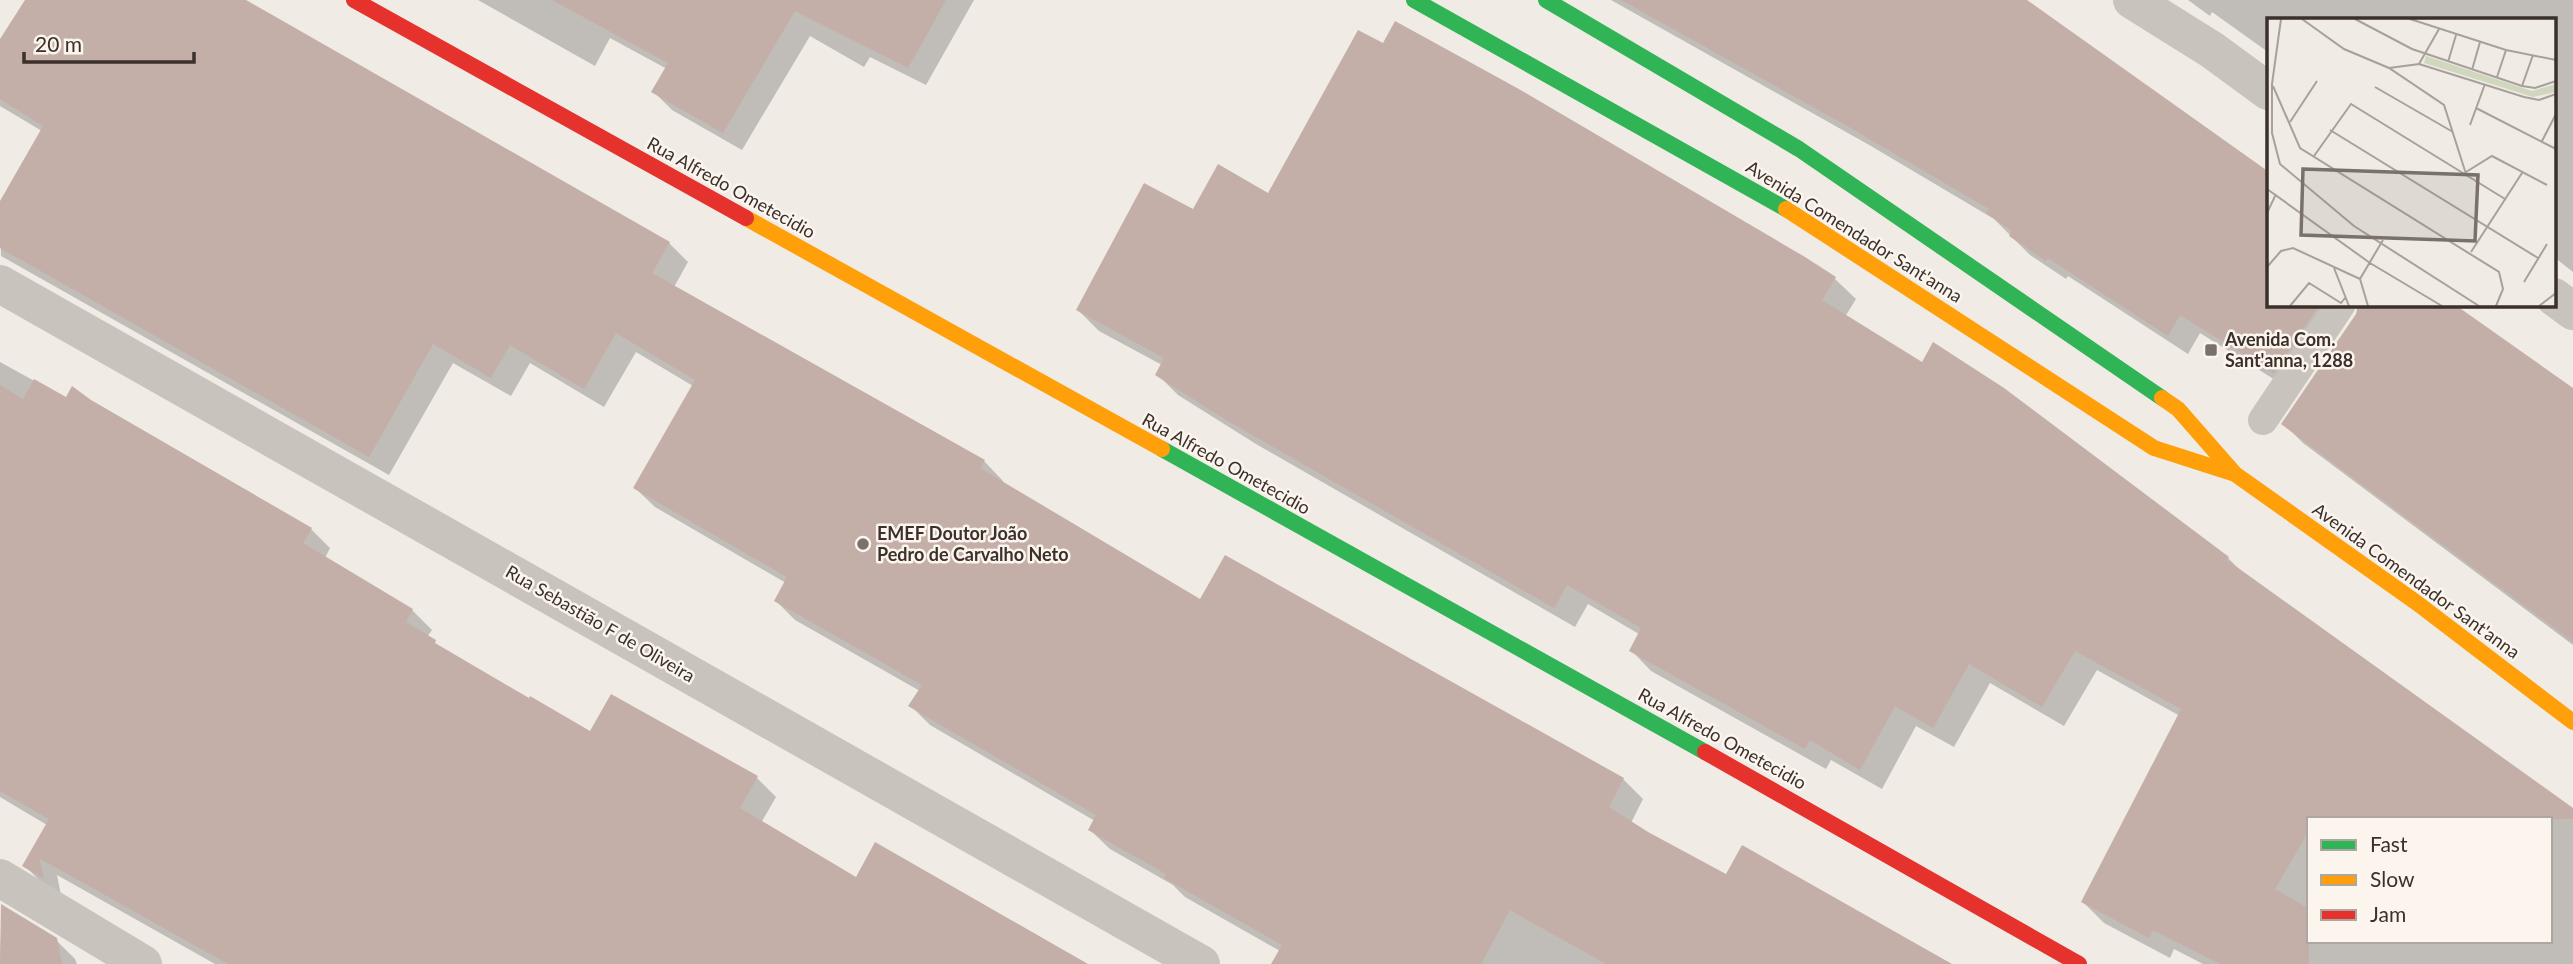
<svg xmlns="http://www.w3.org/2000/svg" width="2573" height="964" viewBox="0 0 2573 964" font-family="Lato,sans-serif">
<rect width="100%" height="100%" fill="#f0ebe5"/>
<path fill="#0003" fill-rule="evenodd" d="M 27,0 L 182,0 L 669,243 L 688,262 L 674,287 L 984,461 L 1003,481 L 1002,483 L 1200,601 L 1225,558 L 1623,779 L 1643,799 L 1631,823 L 1727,876 L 1948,964 L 1273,964 L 1280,951 L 1185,897 L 1173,885 L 1110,849 L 1090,830 L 1095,821 L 930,725 L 911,706 L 920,691 L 795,620 L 776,601 L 786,583 L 655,507 L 635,488 L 693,386 L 636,352 L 604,407 L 530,363 L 511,396 L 453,363 L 389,475 L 1,256 L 0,204 L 42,131 L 0,106 L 0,43 Z
M 478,0 L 974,0 L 926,85 L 870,57 L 864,67 L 810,36 L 742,150 L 672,110 L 654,92 L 667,69 L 610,38 L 595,66 Z
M 1611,0 L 2024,0 L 2268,304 L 2449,304 L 2573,392 L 2573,645 L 2303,443 L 2284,424 L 2357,315 L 2360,306 L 2352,307 L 2293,391 L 2200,333 L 2188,354 L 2068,276 L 2066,279 L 2030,255 L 1994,219 L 1871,146 Z
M 2188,0 L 2573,0 L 2573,272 L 2554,257 L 2554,19 L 2268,19 L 2268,52 L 2212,12 L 2210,16 Z
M 1269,195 L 1804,258 L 1835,279 L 1856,299 L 1845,317 L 2228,558 L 2245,575 L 2573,810 L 2573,964 L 2203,964 L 2174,949 L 2170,958 L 2104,923 L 2083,902 L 2180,716 L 2097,670 L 2064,726 L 1990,683 L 1954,747 L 1916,726 L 1882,789 L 1831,760 L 1826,769 L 1651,671 L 1631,650 L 1639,634 L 1588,604 L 1575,627 L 1256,444 L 1178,395 L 1157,374 L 1162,365 L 1099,331 L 1078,310 L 1194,211 ZM 2309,819 L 2550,819 L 2550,941 L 2309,941 Z
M 0,362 L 67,399 L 90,402 L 311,529 L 330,548 L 325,558 L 412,610 L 432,630 L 427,637 L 443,650 L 590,733 L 757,778 L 776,797 L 761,823 L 857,879 L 1085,964 L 215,964 L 57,875 L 61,895 L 44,885 L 25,866 L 47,825 L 0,797 Z
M 2,907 L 55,939 L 75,959 L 77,964 L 0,964 Z"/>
<path fill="#c3afa7" d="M 25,0 L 246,0 L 670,242 L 652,273 L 985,460 L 980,468 L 1200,599 L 1225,555 L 1624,778 L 1609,807 L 1648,832 L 1726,874 L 1742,845 L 1952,964 L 1606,964 L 1510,910 L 1481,964 L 1271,964 L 1282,945 L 1164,878 L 1166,874 L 1088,830 L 1096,815 L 908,706 L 922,685 L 774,601 L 787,577 L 633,488 L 695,380 L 616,333 L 584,389 L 510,345 L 491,378 L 433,344 L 369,457 L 0,248 L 0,201 L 43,126 L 0,99 L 0,39 Z
M 552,0 L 946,0 L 908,68 L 795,11 L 723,133 L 651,92 L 668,63 Z
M 1621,0 L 2027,0 L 2269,172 L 2269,304 L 2320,304 L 2274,373 L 2180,315 L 2168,336 L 2048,258 L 2046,261 L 2009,236 L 2012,231 L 1986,213 L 1989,209 L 1849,127 Z
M 1395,21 L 1517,88 L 1805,257 L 1836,277 L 1822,300 L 1922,362 L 1933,342 L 2004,388 L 2229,557 L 2227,560 L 2573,808 L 2573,819 L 2309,819 L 2309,830 L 2275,889 L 2309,909 L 2309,964 L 2220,964 L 2153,930 L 2149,938 L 2081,902 L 2181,709 L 2075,651 L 2042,707 L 1969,664 L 1933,728 L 1895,706 L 1860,770 L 1810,740 L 1805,749 L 1629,651 L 1641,628 L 1567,585 L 1554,608 L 1233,424 L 1155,375 L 1164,358 L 1076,310 L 1144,183 L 1193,209 L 1218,164 L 1268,193 L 1358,30 L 1383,43 Z
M 2358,304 L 2454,304 L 2573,388 L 2573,642 L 2281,424 L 2356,314 Z
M 34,379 L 66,397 L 72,386 L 91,400 L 312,528 L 303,543 L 413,609 L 406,622 L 436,640 L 435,643 L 529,698 L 530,696 L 590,731 L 611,694 L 758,776 L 740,808 L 856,877 L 875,842 L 1088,964 L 228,964 L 39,858 L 44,879 L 22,866 L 49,819 L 0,791 L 0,385 L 23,399 Z
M 1,904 L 57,938 L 62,964 L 0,964 Z"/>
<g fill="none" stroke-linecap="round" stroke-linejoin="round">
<path stroke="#c9c3be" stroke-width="30" d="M 2263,420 L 2341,304"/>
<path stroke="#c9c3be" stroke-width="38" d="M 2132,0 L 2212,50 L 2268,91
M 0,284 L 1201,964
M 2554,297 L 2573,311
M 0,878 L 143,964"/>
<path stroke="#30b455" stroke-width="16" d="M 1414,0 L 1786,209
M 1546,0 L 1799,149 L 2162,398
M 1162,449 L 1705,752"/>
<path stroke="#ff9f0a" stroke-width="16" d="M 1786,209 L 2154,448 L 2235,474
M 746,218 L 1162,449
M 2162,398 L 2178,409 L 2235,474 L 2417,603 L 2573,722"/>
<path stroke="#e5322d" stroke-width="16" d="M 354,0 L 746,218
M 1705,752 L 2079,964"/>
</g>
<g fill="#7a716c" stroke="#fbf5ee" stroke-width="2.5">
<rect x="2204" y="343" width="14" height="14" rx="3.5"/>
<circle cx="863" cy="544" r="7"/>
</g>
<g text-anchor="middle" stroke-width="5" stroke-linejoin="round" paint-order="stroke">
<g font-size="18" fill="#3b302b" stroke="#fbf5ee">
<text transform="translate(731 188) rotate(29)" y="6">Rua Alfredo Ometecidio</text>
<text transform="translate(1854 232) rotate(32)" y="6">Avenida Comendador Sant'anna</text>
<text transform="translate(1226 464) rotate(29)" y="6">Rua Alfredo Ometecidio</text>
<text transform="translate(2416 581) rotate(36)" y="6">Avenida Comendador Sant'anna</text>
<text transform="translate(600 624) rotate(30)" y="6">Rua Sebastião F de Oliveira</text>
<text transform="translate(1722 739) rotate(29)" y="6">Rua Alfredo Ometecidio</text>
</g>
<g font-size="18" font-weight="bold" fill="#3b302b" stroke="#fbf5ee" text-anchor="start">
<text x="2225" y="346">Avenida Com.<tspan x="2225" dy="21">Sant'anna, 1288</tspan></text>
<text x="877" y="540">EMEF Doutor João<tspan x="877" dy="21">Pedro de Carvalho Neto</tspan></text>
</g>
</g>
<g transform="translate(2267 18)">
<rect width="289" height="289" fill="#f0ebe5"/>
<path d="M 159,38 L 265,73 L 289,66 L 289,74 L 266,79 L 157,45 Z" fill="#d1d6bf"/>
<path fill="none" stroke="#a8a09b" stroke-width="2" d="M 14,1 L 5,66 L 5,115 L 13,146 L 87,208 L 212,288M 35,1 L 77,31 L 122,50 L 177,87 L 199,156M 88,1 L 145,31 L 255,68 L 268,70 L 289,63M 143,1 L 239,32 L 289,42M 181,44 L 189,17M 152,46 L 257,79 L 272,82 L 289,76M 122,50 L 152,46 L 172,11M 205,52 L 213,24M 230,59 L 239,32M 6,68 L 33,130 L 232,254 L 236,271 L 229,288M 255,68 L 266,37M 108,69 L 186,114M 209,90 L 289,131M 23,104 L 50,63M 203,107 L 218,66M 63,112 L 271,240M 275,123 L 289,96M 47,138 L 84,86 L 238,181M 199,154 L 225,138 L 280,167M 0,171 L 103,245 L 175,288M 0,195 L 9,176M 204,234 L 255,155M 0,249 L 14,233 L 26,230 L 93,261M 67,250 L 82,288M 257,264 L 280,226M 23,288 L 42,265 L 74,285 L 78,280M 101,288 L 93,261 L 116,222M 272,288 L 289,275"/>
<path fill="#7a716c" fill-opacity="0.15" stroke="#7a716c" stroke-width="3.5" d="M 36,151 L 211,157 L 208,223 L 34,217 Z"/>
<rect width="289" height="289" fill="none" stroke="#3b302b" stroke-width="3.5"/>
</g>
<rect x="2307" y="817" width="245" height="126" fill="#fbf5ee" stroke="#aea6a0" stroke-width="2"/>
<rect x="2321" y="840" width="35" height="10" fill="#30b455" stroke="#aea6a0" stroke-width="2"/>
<text x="2370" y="852" font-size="21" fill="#3b302b">Fast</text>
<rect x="2321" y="875" width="35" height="10" fill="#ff9f0a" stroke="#aea6a0" stroke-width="2"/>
<text x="2370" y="887" font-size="21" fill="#3b302b">Slow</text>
<rect x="2321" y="910" width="35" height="10" fill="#e5322d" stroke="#aea6a0" stroke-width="2"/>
<text x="2370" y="922" font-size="21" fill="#3b302b">Jam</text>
<path d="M24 52v10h170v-10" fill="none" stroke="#3b302b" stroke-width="3.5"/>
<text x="35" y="52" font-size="21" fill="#3b302b" stroke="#fbf5ee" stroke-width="5" paint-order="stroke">20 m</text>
</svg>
